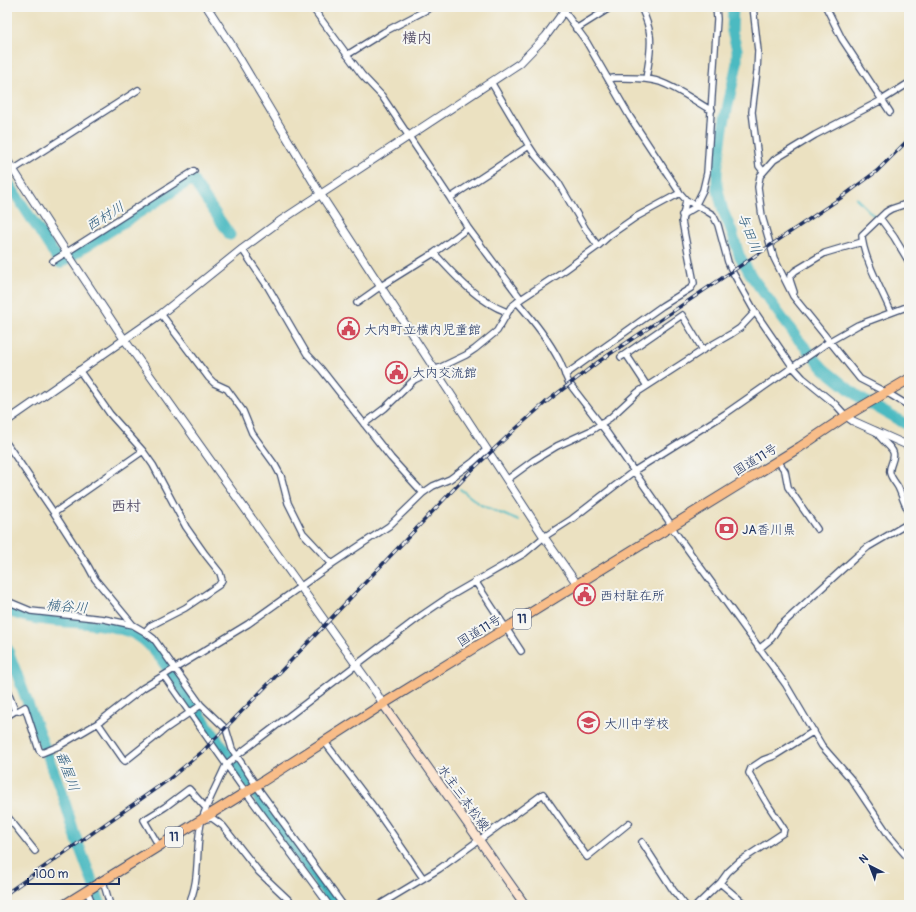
<svg xmlns="http://www.w3.org/2000/svg" width="916" height="912" viewBox="0 0 916 912" font-family="Pangolin,'Klee One',sans-serif">
<rect width="100%" height="100%" fill="#f6f6f2"/>
<filter id="ink" filterUnits="userSpaceOnUse"><feTurbulence type="fractalNoise" baseFrequency=".025" numOctaves="2"/><feDisplacementMap in="SourceGraphic" scale="8" xChannelSelector="R" yChannelSelector="G"/><feConvolveMatrix kernelMatrix="1 2 1 2 8 2 1 2 1" color-interpolation-filters="sRGB"/></filter>
<filter id="wash" filterUnits="userSpaceOnUse"><feTurbulence type="fractalNoise" baseFrequency=".012" numOctaves="4" result="noise"/><feDisplacementMap in="SourceGraphic" scale="16" xChannelSelector="R" yChannelSelector="G"/><feGaussianBlur stdDeviation="0.9" result="paint"/><feColorMatrix in="noise" values="0 0 0 0 0 0 0 0 0 0 0 0 0 0 0 0 0 1.4 0 .05"/><feComposite in="paint" operator="in"/></filter>
<g filter="url(#wash)">
<rect width="100%" height="100%" fill="#ebe1c1"/>
<g fill="none" stroke-linecap="round" stroke-linejoin="round">
<path stroke="#4bbac1" stroke-width="2" d="M 856,198 L 876,218
M 460,489 L 481,505 L 519,521"/>
<path stroke="#4bbac1" stroke-width="11" d="M 733,7 L 732,32 L 737,49 L 737,63 L 723,128 L 717,171 L 717,186 L 723,211 L 732,232 L 739,255 L 752,277 L 797,338 L 824,369 L 860,398 L 909,426
M 7,181 L 60,263 L 192,179 L 230,235
M 7,610 C 41,626 81,619 116,628 C 124,630 133,632 139,637 C 148,642 154,651 161,659 L 257,796 L 335,905
M 7,648 L 63,796 L 75,835 L 101,905"/>
</g>
</g>
<g filter="url(#ink)">
<g fill="none" stroke-linecap="round" stroke-linejoin="round">
<defs>
<path id="minor" d="M 312,7 L 362,75 L 382,96 L 450,198 L 468,228 L 521,299
M 561,7 L 586,41 L 630,117 L 680,193 L 686,200 L 705,210 L 713,215 L 718,225 L 728,262 L 732,271 L 755,312 L 792,366 L 803,378 L 836,405 L 846,416
M 641,7 C 645,16 649,25 650,35 C 652,49 648,65 646,79
M 753,7 L 758,51 L 757,71 L 752,112 L 759,166 L 763,171
M 826,7 L 842,39 L 890,112
M 576,29 L 611,7
M 347,55 L 384,32 L 432,7
M 608,79 L 614,78 C 629,78 646,77 660,82 C 677,88 692,99 707,108 L 712,110
M 491,82 L 529,146 L 535,155 L 558,182 L 585,228 L 598,246
M 909,83 L 882,100 L 815,135 L 774,160 L 760,176 L 758,187 L 762,216 L 774,258 L 793,296 L 860,379 L 891,395 L 909,406
M 13,170 L 138,90
M 450,198 L 529,146
M 682,215 L 694,208 L 703,190 L 707,173 L 717,19 L 716,7
M 880,218 L 894,237 L 909,262
M 242,249 L 268,287 L 307,354 L 321,369 L 391,458 L 423,493
M 434,253 C 455,276 477,301 507,312
M 53,261 L 194,171
M 794,292 L 790,280 L 790,276 L 795,271 L 825,253 L 862,242
M 517,302 C 533,320 548,339 559,360 C 563,368 565,376 569,383 L 608,434 L 668,520 L 675,532 L 786,685 L 822,746 L 851,779 L 890,837 L 909,859
M 357,303 L 381,286 L 434,253 L 468,228
M 891,312 C 883,293 862,255 862,235 L 886,212 L 891,209 L 909,203
M 161,314 L 209,378 L 214,383 L 227,389 L 243,411 L 252,433 L 275,465 L 281,476 L 288,503 L 303,533 L 332,564
M 626,354 L 647,386
M 621,357 L 682,315 L 703,350
M 79,370 L 110,414 L 143,451 L 153,465 L 186,527 L 205,554 L 220,573 L 222,580 L 219,585 L 185,608 L 150,626 L 145,632
M 565,375 L 662,306 L 691,288 L 694,283 L 682,221 L 686,200
M 364,424 L 385,408 L 414,380 L 466,355 L 475,349 L 497,331 L 511,307 L 521,299 L 565,270 L 598,246 L 610,235 L 636,217 L 680,193
M 876,431 C 880,440 891,446 893,452 C 896,459 888,466 890,473 C 891,478 895,482 898,487 C 902,495 904,504 909,512
M 7,444 L 54,513 L 88,566 L 95,579 L 133,625 L 145,632 L 154,639 L 201,705 L 226,729 L 232,749 L 260,791 L 343,905
M 778,461 L 785,471 L 788,487 L 817,529
M 508,479 L 534,460 L 557,446 L 592,430 L 610,418 L 638,392 L 703,350 L 731,334 L 740,328 L 755,312
M 54,513 L 143,451
M 475,581 L 521,651
M 7,601 L 31,611 L 104,619 L 133,625
M 759,649 L 771,639 L 779,627 L 857,556 L 868,547 L 909,523
M 164,676 L 242,787 L 329,905
M 7,690 L 15,711 L 7,716
M 201,705 L 164,730 L 125,761 L 123,759 L 98,723 L 143,688 L 248,624 L 332,564 L 389,526 L 423,493 L 433,486 L 450,479 L 473,462 L 487,449
M 15,711 L 18,711 L 25,707 L 39,750 L 42,753 L 59,746 L 98,723
M 324,741 L 376,810 L 423,878
M 7,816 L 35,851
M 205,819 L 212,818 L 223,826 L 259,872 L 294,905
M 642,842 L 673,890 L 685,905
M 159,846 L 144,820 L 165,807 L 189,789 L 206,808
M 103,881 L 110,905
M 720,883 L 746,905
M 87,891 L 93,905
M 188,905 C 201,881 195,850 201,823 C 206,804 216,787 224,769 L 227,764 L 235,757 L 422,615 L 447,598 L 525,553 L 544,537 L 572,519 L 634,471 L 725,414 L 830,341 L 858,325 L 909,306
M 379,905 L 439,869 L 543,794 L 587,857 L 629,823
M 697,905 L 720,883 L 728,872 L 740,861 L 783,833 L 784,829 L 768,805 L 749,773 L 751,768 L 763,760 L 774,756 L 814,731"/>
<path id="tertiary" d="M 207,7 L 231,44 L 321,195 L 544,537 L 577,584
M 7,160 L 67,253 L 124,339 L 377,694 L 383,704
M 846,416 L 853,421 L 909,446
M 7,421 L 161,314 L 242,249 L 280,221 L 520,63 L 546,36 L 567,7"/>
<path id="secondary" d="M 383,704 L 525,905"/>
<path id="trunk" d="M 64,905 L 246,792 L 383,704 L 800,447 L 846,416 L 909,379"/>
</defs>
<use href="#minor" stroke="#3a4a6d" stroke-width="8"/>
<use href="#tertiary" stroke="#3a4a6d" stroke-width="9"/>
<use href="#secondary" stroke="#3a4a6d" stroke-width="10"/>
<use href="#trunk" stroke="#3a4a6d" stroke-width="11"/>
<use href="#minor" stroke="#fff" stroke-width="5.5"/>
<use href="#tertiary" stroke="#fff" stroke-width="7"/>
<use href="#secondary" stroke="#fce5d0" stroke-width="8"/>
<use href="#trunk" stroke="#f8bd89" stroke-width="9"/>
<defs>
<path id="rail" d="M 7,893 L 168,780 L 203,751 L 282,670 L 472,470 L 512,432 L 545,403 L 598,362 L 842,197 L 877,171 L 909,139"/>
</defs>
<use href="#rail" stroke="#1b2f5e" stroke-width="3.5"/>
<use href="#rail" stroke="#f6f6f2" stroke-width="2" stroke-dasharray="6" stroke-linecap="butt"/>
</g>
</g>
<defs>
<symbol id="civic-ring" viewBox="-11 -11 22 22"><circle r="9.5" fill="#f6f6f2" stroke="#d1495b" stroke-width="1.5"/><path d="M-.6-6.5H3V-4.5H.6V-3L4-1V1h2V6H-6V1h2V-1L-.6-3ZM-1.2 2.5V6h2.4V2.5Z" fill="#d1495b"/></symbol>
<symbol id="bank-ring" viewBox="-11 -11 22 22"><circle r="9.5" fill="#f6f6f2" stroke="#d1495b" stroke-width="1.5"/><path d="M-6-4H6V4H-6ZM0-2.3a2.3 2.3 0 1 0 0 4.6a2.3 2.3 0 1 0 0-4.6Z" fill="#d1495b"/></symbol>
<symbol id="school-ring" viewBox="-11 -11 22 22"><circle r="9.5" fill="#f6f6f2" stroke="#d1495b" stroke-width="1.5"/><path d="M0-5L7-2L0 1L-7-2ZM-4 1L0 2.5L4 1V4Q0 6-4 4Z" fill="#d1495b"/></symbol>
</defs>
<g fill-rule="evenodd">
<use href="#civic-ring" x="336" y="316" width="25" height="25"/>
<use href="#civic-ring" x="384" y="360" width="25" height="25"/>
<use href="#bank-ring" x="714" y="516" width="25" height="25"/>
<use href="#civic-ring" x="572" y="582" width="25" height="25"/>
<use href="#school-ring" x="576" y="710" width="25" height="25"/>
</g>
<g text-anchor="middle" stroke-width="4" stroke-linejoin="round" paint-order="stroke">
<g fill="#f6f6f2" stroke="#5d6b8a" stroke-width="1">
<rect x="513" y="609" width="18" height="20" rx="3"/>
<rect x="165" y="827" width="18" height="20" rx="3"/>
</g>
<g font-size="12" font-weight="bold" fill="#1b2f5e">
<text x="522" y="623">11</text>
<text x="174" y="841">11</text>
</g>
<g font-size="13" fill="#1b2f5e" stroke="#f6f6f2" text-anchor="start">
<text x="364" y="334">大内町立横内児童館</text>
<text x="412" y="377">大内交流館</text>
<text x="742" y="534">JA香川県</text>
<text x="600" y="600">西村駐在所</text>
<text x="604" y="728">大川中学校</text>
</g>
<g font-size="13" fill="#1b2f5e" stroke="#f6f6f2">
<text transform="translate(755 459) rotate(-31)" y="5">国道11号</text>
<text transform="translate(479 630) rotate(-31)" y="5">国道11号</text>
<text transform="translate(464 797) rotate(54)" y="5">水主三本松線</text>
</g>
<g font-size="14" font-style="italic" fill="#29597c" stroke="#f6f6f2">
<text transform="translate(105 216) rotate(-32)" y="5">西村川</text>
<text transform="translate(750 233) rotate(69)" y="5">与田川</text>
<text transform="translate(67 606) rotate(5)" y="5">楠谷川</text>
<text transform="translate(68 771) rotate(70)" y="5">番屋川</text>
</g>
<g font-size="15" font-weight="bold" fill="#5a536c" stroke="#f6f6f2">
<text x="417" y="43">横内</text>
<text x="126" y="511">西村</text>
</g>
</g>
<rect width="916" height="912" fill="none" stroke="#f6f6f2" stroke-width="24"/>
<g transform="translate(870 866) rotate(318)" stroke="#f6f6f2" stroke-width="3" paint-order="stroke">
<path d="M0-3L7 15L0 10L-7 15Z" fill="#1b2f5e"/>
<text y="-6" font-size="11" font-weight="bold" text-anchor="middle" fill="#1b2f5e">N</text>
</g>
<path d="M28 878v6h91v-6" fill="none" stroke="#1b2f5e" stroke-width="2"/>
<text x="34" y="878" font-size="12" fill="#1b2f5e" stroke="#f6f6f2" stroke-width="3" paint-order="stroke">100 m</text>
</svg>
